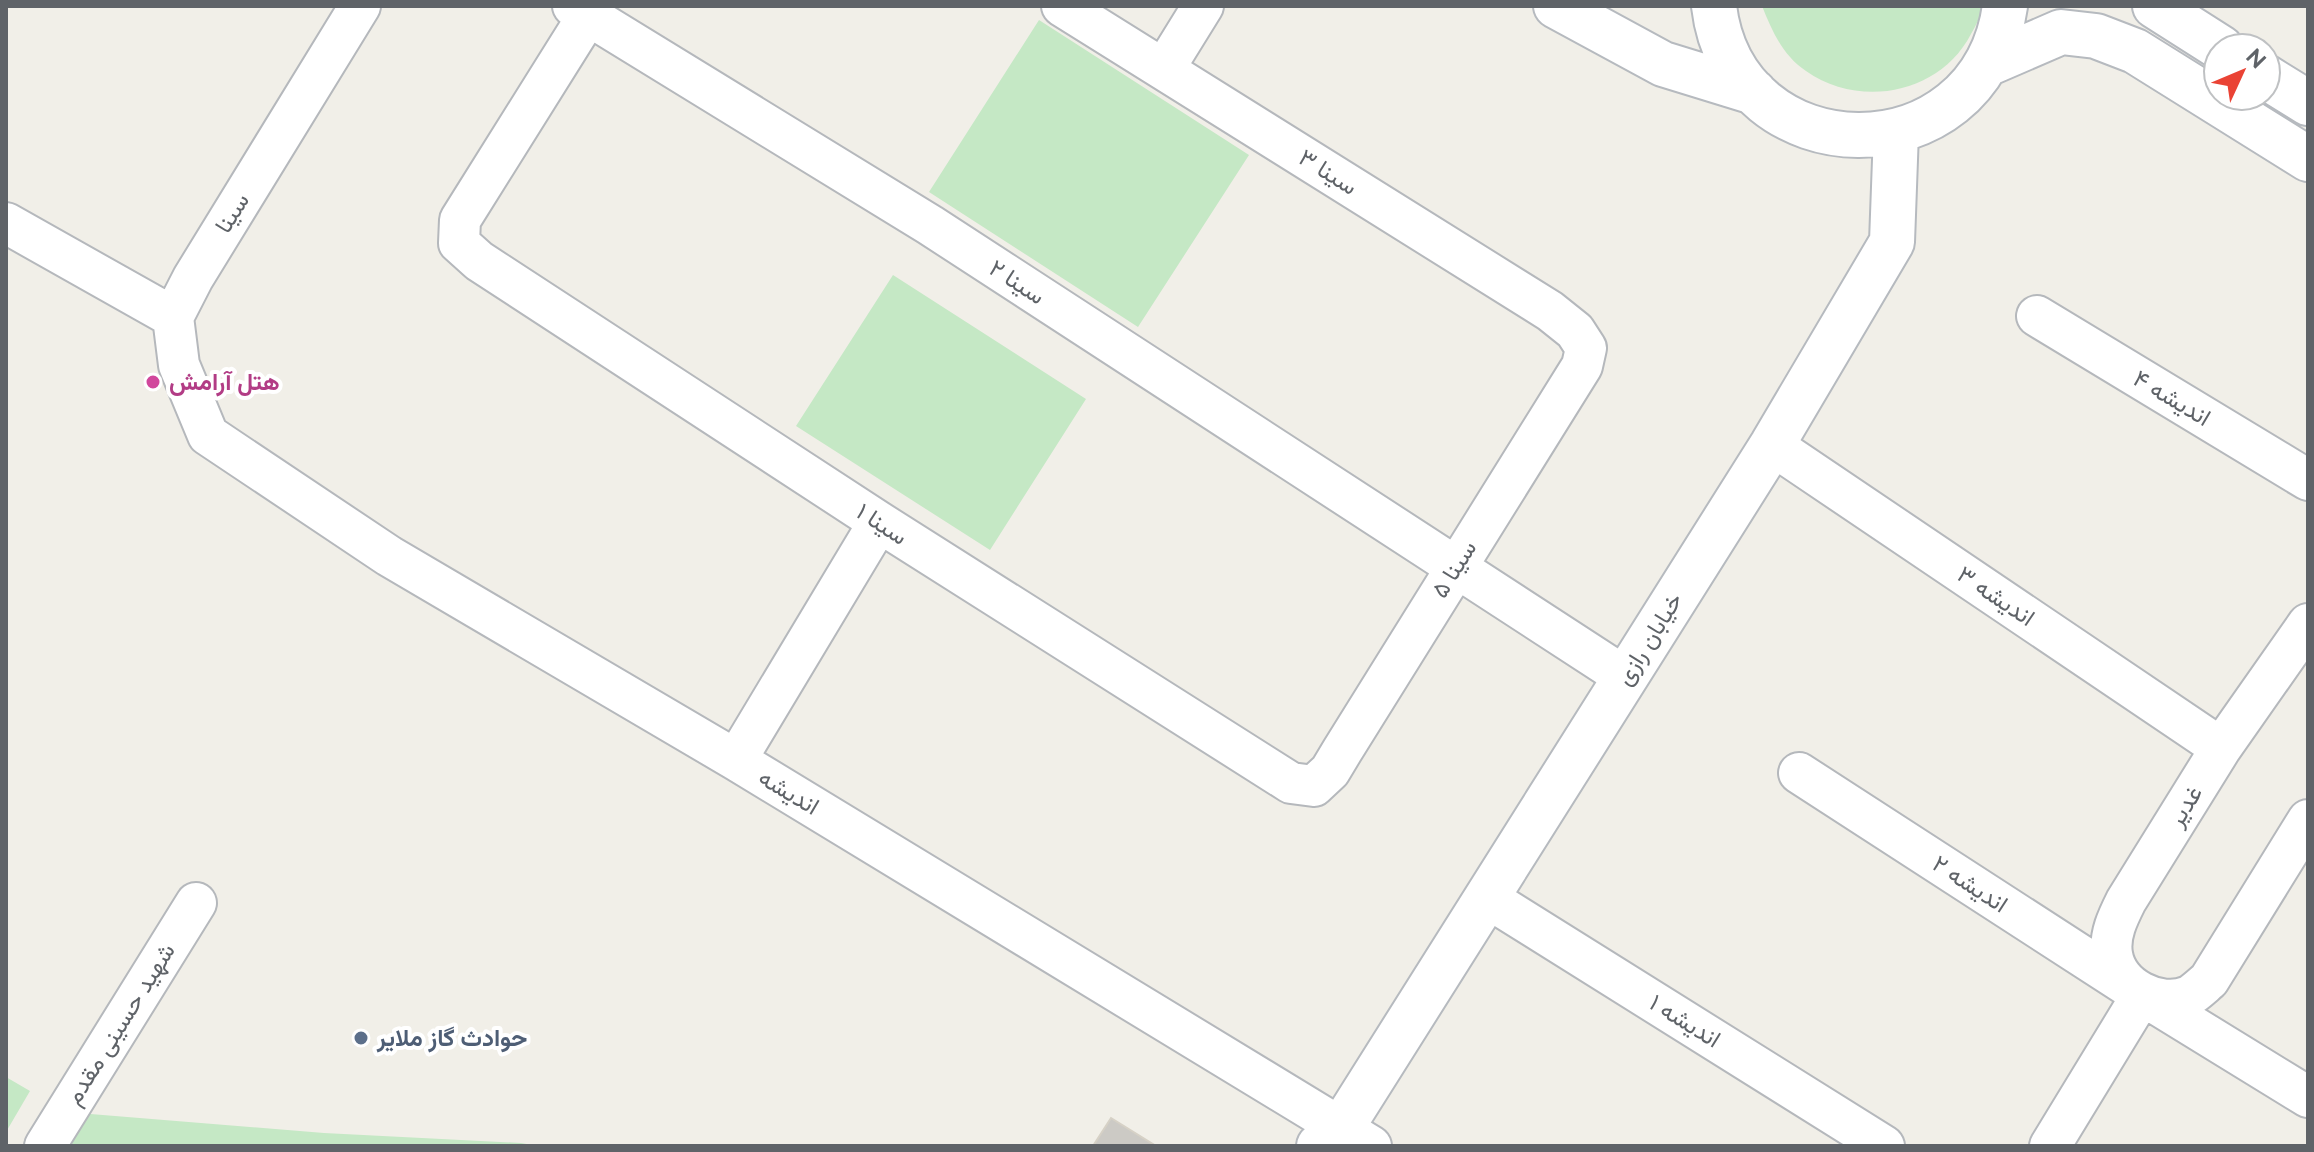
<svg xmlns="http://www.w3.org/2000/svg" width="2314" height="1152" viewBox="0 0 2314 1152" font-family="Raleway,Vazirmatn,sans-serif">
<rect width="100%" height="100%" fill="#f1efe8"/>
<path fill="#c5e8c5" d="M 1762,6 L 1982,6 C 1981,17 1976,25 1971,34 C 1940,94 1860,109 1806,71 C 1783,56 1772,31 1762,6 Z
M 1039,20 L 1249,155 L 1138,327 L 929,192 Z
M 893,275 L 1086,399 L 990,550 L 796,426 Z
M 6,1077 L 30,1091 L 6,1132 Z
M 66,1112 L 324,1133 L 521,1143 L 538,1146 L 51,1146 Z"/>
<path fill="#cccac5" stroke="#d6d1c6" stroke-width="2" d="M 1111,1118 L 1156,1146 L 1093,1146 Z"/>
<g fill="none" stroke-linecap="round" stroke-linejoin="round">
<defs>
<path id="minor" d="M 360,6 L 193,278 L 173,317 L 179,365 L 208,435 L 389,556 L 736,760 L 1371,1146
M 573,6 L 930,225 L 1625,677
M 594,6 L 460,220 L 459,243 L 479,261 L 879,522 L 1291,783 L 1314,786 L 1330,771 L 1342,751 L 1582,366 L 1586,348 L 1575,331 L 1550,311 L 1062,6
M 1164,69 L 1203,6
M 6,223 L 173,317
M 2037,316 L 2308,480
M 1772,445 L 2221,748
M 2308,624 L 2221,748 L 2126,901 C 2118,917 2109,935 2112,954 C 2117,987 2159,1009 2189,996 C 2196,992 2203,985 2209,980 L 2308,820
M 736,760 L 879,522
M 1799,773 L 2142,995 L 2308,1097
M 1486,897 L 1884,1146
M 45,1146 L 196,903
M 2050,1146 L 2142,995"/>
<path id="secondary" d="M 1556,6 L 1663,64 L 1754,92
M 1714,6 C 1734,176 1981,180 2005,6
M 2155,6 L 2221,48
M 1987,64 L 2061,32 L 2096,36 L 2135,51 L 2308,159
M 2266,77 L 2308,103
M 1319,1146 L 1342,1127 L 1772,445 L 1892,242 L 1896,132"/>
</defs>
<use href="#minor" stroke="#b5b8bc" stroke-width="44"/>
<use href="#secondary" stroke="#b6babf" stroke-width="48"/>
<use href="#minor" stroke="#fff" stroke-width="40"/>
<use href="#secondary" stroke="#fff" stroke-width="44"/>
</g>
<circle fill="#d1479c" stroke="#fff" stroke-width="3" cx="153" cy="382" r="8"/>
<circle fill="#5c6f8a" stroke="#fff" stroke-width="3" cx="361" cy="1038" r="8"/>
<g text-anchor="middle" stroke-width="8" stroke-linejoin="round" paint-order="stroke">
<g font-size="24" fill="#5f6368" stroke="#fff">
<text transform="translate(1328 172) rotate(32)" y="8">سینا ۳</text>
<text transform="translate(232 213) rotate(-58)" y="8">سینا</text>
<text transform="translate(1017 282) rotate(33)" y="8">سینا ۲</text>
<text transform="translate(2172 398) rotate(31)" y="8">اندیشه ۴</text>
<text transform="translate(882 524) rotate(33)" y="8">سینا ۱</text>
<text transform="translate(1454 569) rotate(-58)" y="8">سینا ۵</text>
<text transform="translate(1996 596) rotate(34)" y="8">اندیشه ۳</text>
<text transform="translate(1649 639) rotate(-58)" y="8">خیابان رازی</text>
<text transform="translate(789 792) rotate(31)" y="8">اندیشه</text>
<text transform="translate(2185 806) rotate(-58)" y="8">غدیر</text>
<text transform="translate(1970 884) rotate(33)" y="8">اندیشه ۲</text>
<text transform="translate(1685 1021) rotate(32)" y="8">اندیشه ۱</text>
<text transform="translate(120 1024) rotate(-58)" y="8">شهید حسینی مقدم</text>
</g>
<g font-size="24" font-weight="bold" fill="#b23c85" stroke="#fff" text-anchor="start">
<text x="169" y="390">هتل آرامش</text>
</g>
<g font-size="24" font-weight="bold" fill="#4e5e75" stroke="#fff" text-anchor="start">
<text x="377" y="1046">حوادث گاز ملایر</text>
</g>
</g>
<rect width="2314" height="1152" fill="none" stroke="#5f6368" stroke-width="16"/>
<g transform="translate(2242 72) rotate(46)"><circle r="38" fill="#ffffff" stroke="#bfc1c3" stroke-width="2"/>
<path d="M0-6L14 30L0 20L-14 30Z" fill="#ea4335"/>
<text y="-12" font-size="22" font-weight="bold" text-anchor="middle" fill="#5f6368">N</text>
</g>
</svg>
